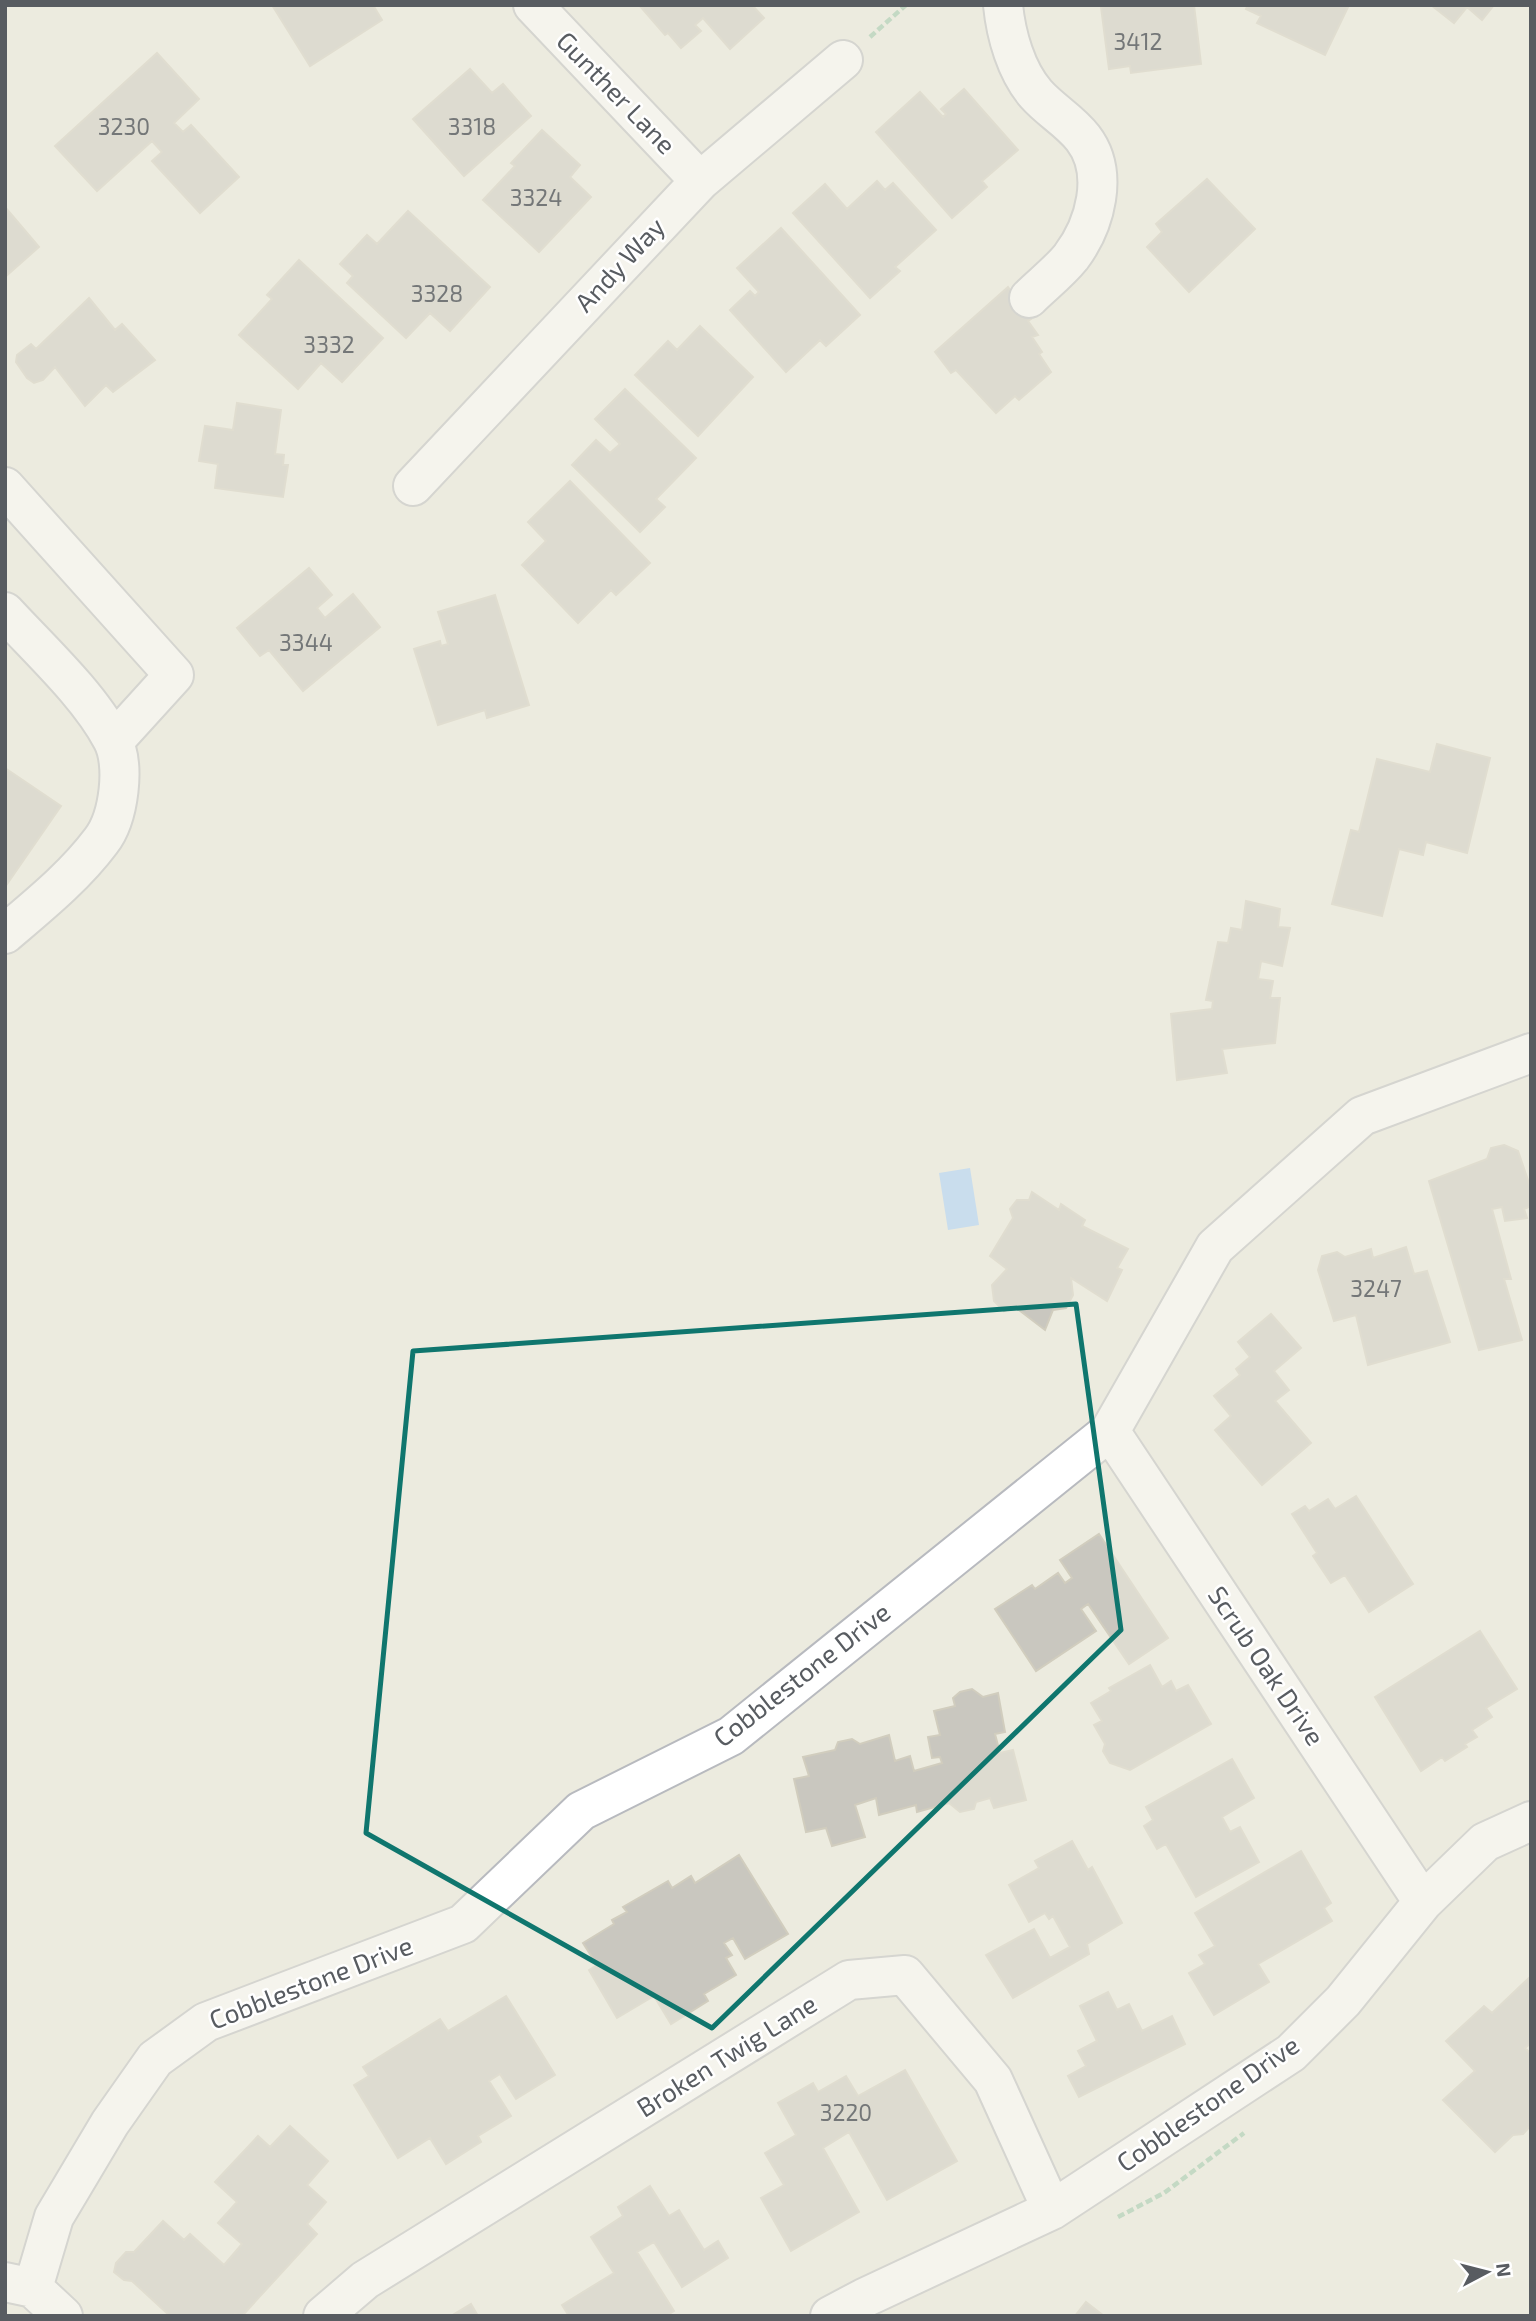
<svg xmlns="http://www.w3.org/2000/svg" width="1536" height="2321" viewBox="0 0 1536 2321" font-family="'Exo 2',sans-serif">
<rect width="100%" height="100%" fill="#ecebdf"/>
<path fill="#9dccff" d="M 970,1168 L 979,1225 L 948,1230 L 939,1173 Z"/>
<path fill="#c9c7bf" stroke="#d1cdbe" stroke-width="2" d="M 272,5 L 373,5 L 382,20 L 310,66 Z
M 639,5 L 752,5 L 764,18 L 730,49 L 703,18 L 695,25 L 701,31 L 681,48 L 668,33 L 665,35 Z
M 1110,5 L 1194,5 L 1201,64 L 1131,73 L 1130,66 L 1109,69 L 1101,7 Z
M 1248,5 L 1349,5 L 1325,55 L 1257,23 L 1261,16 L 1246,9 Z
M 1431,5 L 1494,5 L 1482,20 L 1467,7 L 1454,23 Z
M 157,53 L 199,99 L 174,123 L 183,132 L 191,125 L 239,177 L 200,213 L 152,161 L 162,152 L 152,141 L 97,191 L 55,146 Z
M 470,69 L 492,93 L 503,84 L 531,116 L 464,176 L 413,119 Z
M 964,89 L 1018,150 L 982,181 L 987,187 L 952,218 L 876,132 L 920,92 L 943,117 L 946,114 L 941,109 Z
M 542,130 L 580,165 L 570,177 L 591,197 L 539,252 L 483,200 L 515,166 L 511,163 Z
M 1207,179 L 1255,229 L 1189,292 L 1147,247 L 1162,232 L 1156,224 Z
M 877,181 L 885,190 L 893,183 L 936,230 L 895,267 L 900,271 L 870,298 L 793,213 L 825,184 L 847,209 Z
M 5,207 L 39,247 L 5,277 Z
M 408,211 L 490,287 L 450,331 L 430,313 L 406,338 L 347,283 L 353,276 L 340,264 L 367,235 L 377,244 Z
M 781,228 L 860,315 L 826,346 L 820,340 L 786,372 L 730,310 L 750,291 L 755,296 L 759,292 L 737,268 Z
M 299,260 L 383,338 L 342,382 L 321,363 L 298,389 L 239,335 L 272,299 L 267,295 Z
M 1008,287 L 1031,319 L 1028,321 L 1038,335 L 1032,337 L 1042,352 L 1039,354 L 1051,372 L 1019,400 L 1015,396 L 996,413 L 956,370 L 951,373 L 935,352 Z
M 89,298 L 115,330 L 122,324 L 155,360 L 113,392 L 106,385 L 85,406 L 55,367 L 43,380 L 34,383 L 27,378 L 16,362 L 17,355 L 31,344 L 36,349 Z
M 700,326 L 753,377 L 698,436 L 635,375 L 668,341 L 677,350 Z
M 625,389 L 696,458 L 656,499 L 665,507 L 640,532 L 572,465 L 596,440 L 610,453 L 620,444 L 595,419 Z
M 237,403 L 281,410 L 275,454 L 284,455 L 283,465 L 288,465 L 283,497 L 215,488 L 218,464 L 199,461 L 205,426 L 233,430 Z
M 570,481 L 650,563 L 616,595 L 611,590 L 578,623 L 522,565 L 546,541 L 528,522 Z
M 309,568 L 332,595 L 317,608 L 325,618 L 353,594 L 380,627 L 303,691 L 269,650 L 260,656 L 237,628 Z
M 495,595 L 529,705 L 487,718 L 485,710 L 438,725 L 414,649 L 440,641 L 441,646 L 448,644 L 438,612 Z
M 1437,744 L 1490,758 L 1467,853 L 1426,842 L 1423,855 L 1399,849 L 1382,916 L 1332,904 L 1351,830 L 1359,832 L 1377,759 L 1430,772 Z
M 5,768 L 61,806 L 5,887 Z
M 1246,901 L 1280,909 L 1278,927 L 1290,928 L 1282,966 L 1261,961 L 1258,979 L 1273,981 L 1270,998 L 1280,998 L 1275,1043 L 1222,1049 L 1227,1073 L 1177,1080 L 1171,1014 L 1212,1009 L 1213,1001 L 1206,1000 L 1218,942 L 1228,943 L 1231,928 L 1242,930 Z
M 1504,1145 L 1518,1151 L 1531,1189 L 1531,1206 L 1524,1209 L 1527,1218 L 1505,1221 L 1502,1207 L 1492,1209 L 1511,1279 L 1504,1279 L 1522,1340 L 1479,1350 L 1429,1181 L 1487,1159 L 1491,1148 Z
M 1032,1192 L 1059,1210 L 1061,1204 L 1085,1220 L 1082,1226 L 1128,1249 L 1117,1268 L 1122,1270 L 1107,1301 L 1071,1278 L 1073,1295 L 1066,1308 L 1053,1310 L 1045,1330 L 1015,1307 L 1004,1311 L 994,1301 L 992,1285 L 1007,1269 L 990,1256 L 1013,1218 L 1010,1209 L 1017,1200 L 1029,1200 Z
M 1406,1247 L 1414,1274 L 1427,1271 L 1450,1342 L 1368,1365 L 1356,1315 L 1334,1321 L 1318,1270 L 1322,1256 L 1337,1252 L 1345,1257 L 1371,1249 L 1373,1258 Z
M 1271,1314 L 1301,1348 L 1274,1371 L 1289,1390 L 1275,1401 L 1311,1443 L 1262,1485 L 1215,1430 L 1231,1416 L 1214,1396 L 1240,1375 L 1236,1369 L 1250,1357 L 1238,1342 Z
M 1356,1496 L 1413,1584 L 1369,1612 L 1345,1575 L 1331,1583 L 1313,1556 L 1317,1553 L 1292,1514 L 1305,1506 L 1309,1511 L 1328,1499 L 1335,1509 Z
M 1099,1534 L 1168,1638 L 1129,1664 L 1088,1604 L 1081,1609 L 1096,1631 L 1036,1671 L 995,1609 L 1032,1585 L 1035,1589 L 1058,1573 L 1065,1583 L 1072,1578 L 1060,1560 Z
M 1480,1631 L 1517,1689 L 1486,1708 L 1492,1717 L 1472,1730 L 1477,1737 L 1465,1744 L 1467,1747 L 1445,1761 L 1442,1757 L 1421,1771 L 1375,1697 Z
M 1150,1665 L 1162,1687 L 1171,1681 L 1176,1691 L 1188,1685 L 1211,1724 L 1130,1770 L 1110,1763 L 1103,1751 L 1105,1744 L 1094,1725 L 1102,1721 L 1091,1703 L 1111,1691 L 1109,1688 Z
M 972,1689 L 983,1697 L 998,1693 L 1005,1732 L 995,1734 L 1000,1753 L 1013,1750 L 1026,1800 L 994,1808 L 990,1798 L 976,1802 L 974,1809 L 960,1812 L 949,1803 L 917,1812 L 916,1805 L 879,1815 L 876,1798 L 855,1805 L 865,1837 L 832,1846 L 826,1828 L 806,1832 L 794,1779 L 809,1776 L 803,1757 L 835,1750 L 838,1742 L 852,1739 L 860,1744 L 889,1735 L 895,1761 L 910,1756 L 914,1771 L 942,1763 L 940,1757 L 932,1758 L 928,1737 L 940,1735 L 934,1711 L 955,1706 L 953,1698 L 960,1692 Z
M 1232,1759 L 1254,1798 L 1222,1817 L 1230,1832 L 1240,1827 L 1259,1862 L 1196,1897 L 1166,1844 L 1157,1849 L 1144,1826 L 1153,1820 L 1146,1807 Z
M 1072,1841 L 1088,1870 L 1092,1867 L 1122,1923 L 1087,1944 L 1089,1954 L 1013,1998 L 986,1955 L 1034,1929 L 1050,1958 L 1070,1947 L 1053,1916 L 1049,1919 L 1045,1913 L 1029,1922 L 1009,1885 L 1039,1868 L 1035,1861 Z
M 1301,1851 L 1331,1903 L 1324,1908 L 1332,1921 L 1258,1964 L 1269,1982 L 1214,2015 L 1189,1973 L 1205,1964 L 1199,1955 L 1215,1946 L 1195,1913 Z
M 739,1855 L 788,1934 L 745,1959 L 733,1938 L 724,1943 L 732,1955 L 726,1958 L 736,1975 L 704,1994 L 708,2001 L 671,2024 L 654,1996 L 617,2018 L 589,1970 L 597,1965 L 583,1943 L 614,1924 L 612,1920 L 627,1912 L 623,1907 L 668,1881 L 672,1888 L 691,1876 L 695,1883 Z
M 1531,1976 L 1531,2043 L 1525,2048 L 1531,2054 L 1531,2125 L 1523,2134 L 1513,2135 L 1495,2152 L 1443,2100 L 1475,2071 L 1446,2041 L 1484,2006 L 1492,2013 Z
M 1108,1992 L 1117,2010 L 1129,2004 L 1142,2031 L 1172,2016 L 1185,2044 L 1079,2097 L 1068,2076 L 1086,2066 L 1078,2051 L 1097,2041 L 1080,2006 Z
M 506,1996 L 555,2075 L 516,2099 L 500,2074 L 489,2081 L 511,2116 L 478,2136 L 481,2142 L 446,2164 L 430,2138 L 398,2158 L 354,2085 L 369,2076 L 363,2067 L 440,2019 L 448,2031 Z
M 905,2070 L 957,2161 L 887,2200 L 849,2132 L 823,2148 L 859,2212 L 791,2251 L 761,2198 L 784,2185 L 765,2153 L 796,2135 L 778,2103 L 813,2083 L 818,2092 L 846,2076 L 858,2096 Z
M 290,2126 L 328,2161 L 307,2185 L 326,2202 L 307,2224 L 317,2234 L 242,2316 L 235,2314 L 233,2316 L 170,2316 L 132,2281 L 124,2280 L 114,2272 L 116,2263 L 126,2252 L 134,2252 L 163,2221 L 184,2240 L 190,2234 L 224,2265 L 242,2244 L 218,2223 L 237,2202 L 215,2182 L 258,2136 L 270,2147 Z
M 650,2186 L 669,2216 L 679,2210 L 704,2250 L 718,2241 L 728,2258 L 682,2287 L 654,2242 L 637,2252 L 674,2311 L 666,2316 L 569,2316 L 562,2305 L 614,2273 L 591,2237 L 623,2216 L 618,2207 Z
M 1086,2302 L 1104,2316 L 1075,2316 Z
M 471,2304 L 478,2316 L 451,2316 Z"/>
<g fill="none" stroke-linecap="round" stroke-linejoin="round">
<defs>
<path id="minor" d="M 533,5 L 700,181
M 1003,5 C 1006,35 1016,71 1036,94 C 1050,110 1070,121 1083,138 C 1110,173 1095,225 1071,257 C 1059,272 1042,285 1029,298
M 413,486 L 700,181 L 843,60
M 5,487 L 174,675 L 114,741
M 5,612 C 39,649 89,695 112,739 C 126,764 119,818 101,841 C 74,877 39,905 5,934
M 1110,1431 L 1423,1902
M 5,2282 L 33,2288 L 63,2316
M 33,2288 L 54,2217 L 110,2123 L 155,2059 L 206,2022 L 463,1924 L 581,1811 L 731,1736 L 1110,1431 L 1215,1247 L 1362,1116 L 1531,1053
M 323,2316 L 365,2280 L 849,1980 L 905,1975 L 993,2080 L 1052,2210
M 830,2316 L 864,2298 L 1052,2210 L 1291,2053 L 1343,2001 L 1423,1902 L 1485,1842 L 1531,1821"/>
</defs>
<use href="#minor" stroke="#b8babf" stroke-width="42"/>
<path stroke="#92c4a4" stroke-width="4.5" stroke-dasharray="7 3.5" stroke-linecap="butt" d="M 870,37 L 906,5
M 1118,2217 L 1164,2193 L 1244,2133"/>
<use href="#minor" stroke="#fff" stroke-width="38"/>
</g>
<path d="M0 0H1536V2321H0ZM 1076,1304 L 1121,1630 L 712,2028 L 366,1833 L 413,1351 Z" fill="#ecebdf" fill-opacity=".55" fill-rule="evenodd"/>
<path fill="none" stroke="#0f766e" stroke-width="5" stroke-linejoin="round" d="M 1076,1304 L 1121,1630 L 712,2028 L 366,1833 L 413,1351 Z"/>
<g text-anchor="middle" stroke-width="5" stroke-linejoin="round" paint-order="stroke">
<g font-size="23" fill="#747778">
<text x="1138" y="50">3412</text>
<text x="124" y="135">3230</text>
<text x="472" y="135">3318</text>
<text x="536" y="206">3324</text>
<text x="437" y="302">3328</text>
<text x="329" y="353">3332</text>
<text x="306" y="651">3344</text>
<text x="1376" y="1297">3247</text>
<text x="846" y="2121">3220</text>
</g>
<g font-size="26" fill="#585c61" stroke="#fff">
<text transform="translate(616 93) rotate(46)" y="9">Gunther Lane</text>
<text transform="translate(620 265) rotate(-47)" y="9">Andy Way</text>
<text transform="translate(1266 1666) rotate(56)" y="9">Scrub Oak Drive</text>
<text transform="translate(802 1675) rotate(-38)" y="9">Cobblestone Drive</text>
<text transform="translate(311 1983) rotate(-21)" y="9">Cobblestone Drive</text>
<text transform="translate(727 2056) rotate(-32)" y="9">Broken Twig Lane</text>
<text transform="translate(1208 2104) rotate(-35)" y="9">Cobblestone Drive</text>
</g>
</g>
<rect width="1536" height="2321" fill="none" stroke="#585c61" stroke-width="14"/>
<g transform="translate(1487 2272) rotate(83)" stroke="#ffffff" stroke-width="5" paint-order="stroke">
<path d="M0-5L12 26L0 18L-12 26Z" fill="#585c61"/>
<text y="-10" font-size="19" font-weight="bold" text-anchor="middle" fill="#585c61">N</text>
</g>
</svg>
